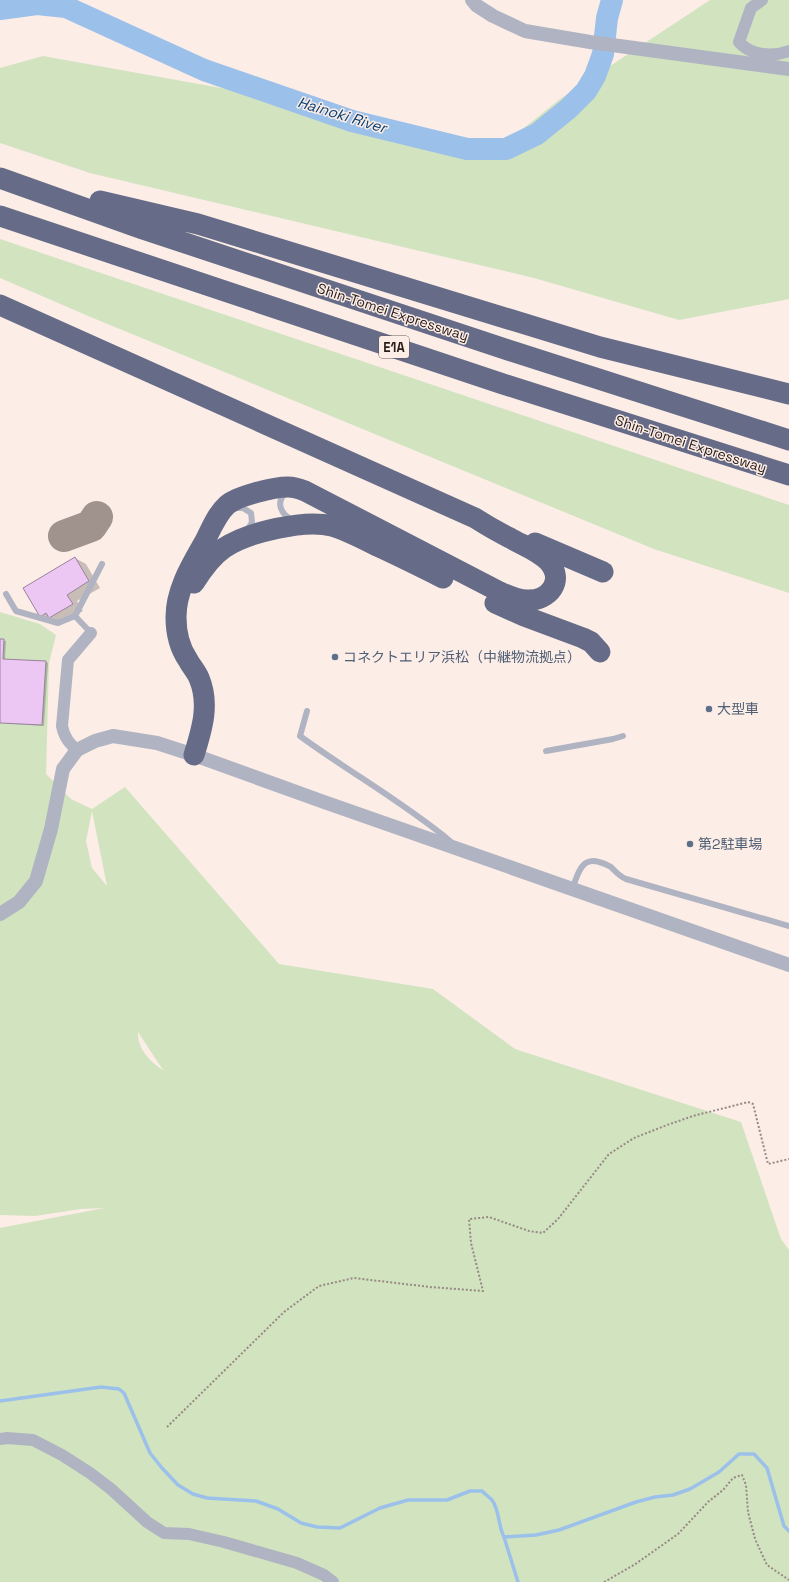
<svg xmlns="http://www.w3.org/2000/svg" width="789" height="1582" viewBox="0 0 789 1582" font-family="'Space Grotesk','Noto Sans JP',sans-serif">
<rect width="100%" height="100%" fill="#fcede7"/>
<path fill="#d2e3c0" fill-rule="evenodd" d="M 710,0 L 789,0 L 789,299 L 679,320 L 534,278 L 90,173 L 0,143 L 0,68 L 43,56 L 332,108 L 472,142 L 504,144 L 560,99 Z
M 0,239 L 789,505 L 789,593 L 654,549 L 93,318 L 0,278 Z
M 0,612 L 40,624 L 56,635 L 49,663 L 46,774 L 71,799 L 92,809 L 125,787 L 279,964 L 433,989 L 515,1049 L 741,1122 L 781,1239 L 789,1250 L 789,1582 L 0,1582 L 0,1228 L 104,1208 L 81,1209 L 35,1216 L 0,1215 ZM 92,811 L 107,886 L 92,868 L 86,841 ZM 138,1032 L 163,1070 C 150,1062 137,1048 138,1032 Z"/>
<path fill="#0003" d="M 75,558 L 86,564 L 100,588 L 77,601 L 83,611 L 61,624 L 41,616 Z
M 0,640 L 6,641 L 5,660 L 46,662 L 48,663 L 44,726 L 0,723 Z"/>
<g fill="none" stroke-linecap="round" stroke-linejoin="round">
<path stroke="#9bc1ea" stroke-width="3.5" d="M 0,1401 L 101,1387 L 119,1389 L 124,1393 L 150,1453 L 162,1468 L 178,1485 L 193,1494 L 207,1498 L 256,1501 L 278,1509 L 301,1523 L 317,1527 L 340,1528 L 380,1508 L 408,1500 L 447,1500 L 470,1491 L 482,1491 C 485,1494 489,1497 492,1500 C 500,1511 498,1526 504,1537 L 518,1582
M 504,1537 L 536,1535 L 559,1530 L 636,1502 L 655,1497 L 673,1495 L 690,1489 L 719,1472 L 739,1454 L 754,1454 L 767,1468 L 784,1526 L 789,1531"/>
<path stroke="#9bc1ea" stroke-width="22" d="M 0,9 L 37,4 L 66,7 L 204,70 L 352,121 L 467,149 L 506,149 L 537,134 L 568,109 L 586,91 L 595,76 L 603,54 L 607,18 L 612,0"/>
<path stroke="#a0928c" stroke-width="32" d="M 64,536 L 91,526 L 97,517"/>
</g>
<path fill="#ecc7f3" stroke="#99839d" d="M 75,557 L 89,581 L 67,595 L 73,604 L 49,618 L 46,613 L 40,617 L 23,588 Z
M 0,639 L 4,639 L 3,659 L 46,661 L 42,725 L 0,723 Z"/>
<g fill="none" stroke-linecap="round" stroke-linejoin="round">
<path stroke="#978984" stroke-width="2" stroke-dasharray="2 2" stroke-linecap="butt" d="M 167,1427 L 284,1312 L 319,1286 L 354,1278 L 430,1287 L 483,1291 L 471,1243 L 469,1219 L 489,1217 L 529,1231 L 543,1233 L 558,1219 L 609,1154 L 634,1138 L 667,1125 L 693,1116 L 748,1102 L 753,1104 L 768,1164 L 789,1159
M 604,1582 L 634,1565 L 678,1534 L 708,1502 L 723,1490 L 733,1478 L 742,1475 L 746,1485 L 748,1512 L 755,1539 L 767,1565 L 789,1580"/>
<path stroke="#b0b3c1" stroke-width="6" d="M 286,493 C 275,502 281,514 292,520
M 235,508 L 243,508 L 251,513 L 252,522 L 247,531
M 6,594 L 16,611 L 58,623 L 75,616
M 91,633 L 75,616 L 102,564
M 307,711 L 300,736 C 349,772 403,802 450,841
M 546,751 L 613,739 L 623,736
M 572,890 C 577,876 581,856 599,862 C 603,863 608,865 611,867 C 616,872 619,876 626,879 L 789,926"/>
<path stroke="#b0b3c1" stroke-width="12" d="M 762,0 L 751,8 L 739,42 C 751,56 773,57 789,51
M 77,750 C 69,743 64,737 62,726 L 68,660 L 91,633
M 0,1439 L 7,1438 L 33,1440 L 62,1455 L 90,1473 L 111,1489 L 147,1522 L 164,1533 L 189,1534 L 224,1542 L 297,1563 L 324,1575 L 333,1582"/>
<path stroke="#b0b3c1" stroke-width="14" d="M 472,0 L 476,5 L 493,16 L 525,31 L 590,42 L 789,69
M 0,914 L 19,902 L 36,881 L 51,829 L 63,769 L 77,750 L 95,741 L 113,736 L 157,743 L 194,755 L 324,802 L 789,965"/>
<path stroke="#666c88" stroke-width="21" d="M 0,178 L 143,229 L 505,349 L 789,440
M 100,201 L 198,224 L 600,347 L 789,394
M 0,216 L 500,383 L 789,475
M 0,305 L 475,518 C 486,525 498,532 510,538 C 522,545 539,551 549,562 C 565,581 549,601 527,600 C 517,600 507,595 498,591 L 305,491 C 300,489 294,487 288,487 C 274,487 237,496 227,505 C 217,514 211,529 205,541 C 192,564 176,589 176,617 C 176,632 179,647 188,660 C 191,666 196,671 199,678 C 210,704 202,729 194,755
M 535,543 L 603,572
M 194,583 C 202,570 211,557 224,548 C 248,532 305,519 332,526 C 348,531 363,539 377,546 C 399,556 421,567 443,578
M 495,603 L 524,616 L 583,638 L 591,642 L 600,652"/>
</g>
<g fill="#5c6f8a" stroke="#fcede7" stroke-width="1.5">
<circle cx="335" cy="657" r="4"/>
<circle cx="709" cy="709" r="4"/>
<circle cx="690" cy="844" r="4"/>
</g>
<g text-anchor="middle" stroke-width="3" stroke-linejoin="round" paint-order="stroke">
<rect fill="#fcede7" stroke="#685b55" stroke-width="1" x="379" y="336" width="30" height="22" rx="3"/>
<g font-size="13" font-weight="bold" fill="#291c17">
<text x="394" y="352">E1A</text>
</g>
<g font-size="14" fill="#291c17" stroke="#fcede7">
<text transform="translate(393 312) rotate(18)" y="5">Shin-Tomei Expressway</text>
<text transform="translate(691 444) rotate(18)" y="5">Shin-Tomei Expressway</text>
</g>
<g font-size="14" fill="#4e5e75" stroke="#fcede7" text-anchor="start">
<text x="343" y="662">コネクトエリア浜松（中継物流拠点）</text>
<text x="717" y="714">大型車</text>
<text x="698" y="849">第2駐車場</text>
</g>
<g font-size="15" font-style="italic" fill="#094174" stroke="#fcede7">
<text transform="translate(342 115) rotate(17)" y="5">Hainoki River</text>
</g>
</g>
</svg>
